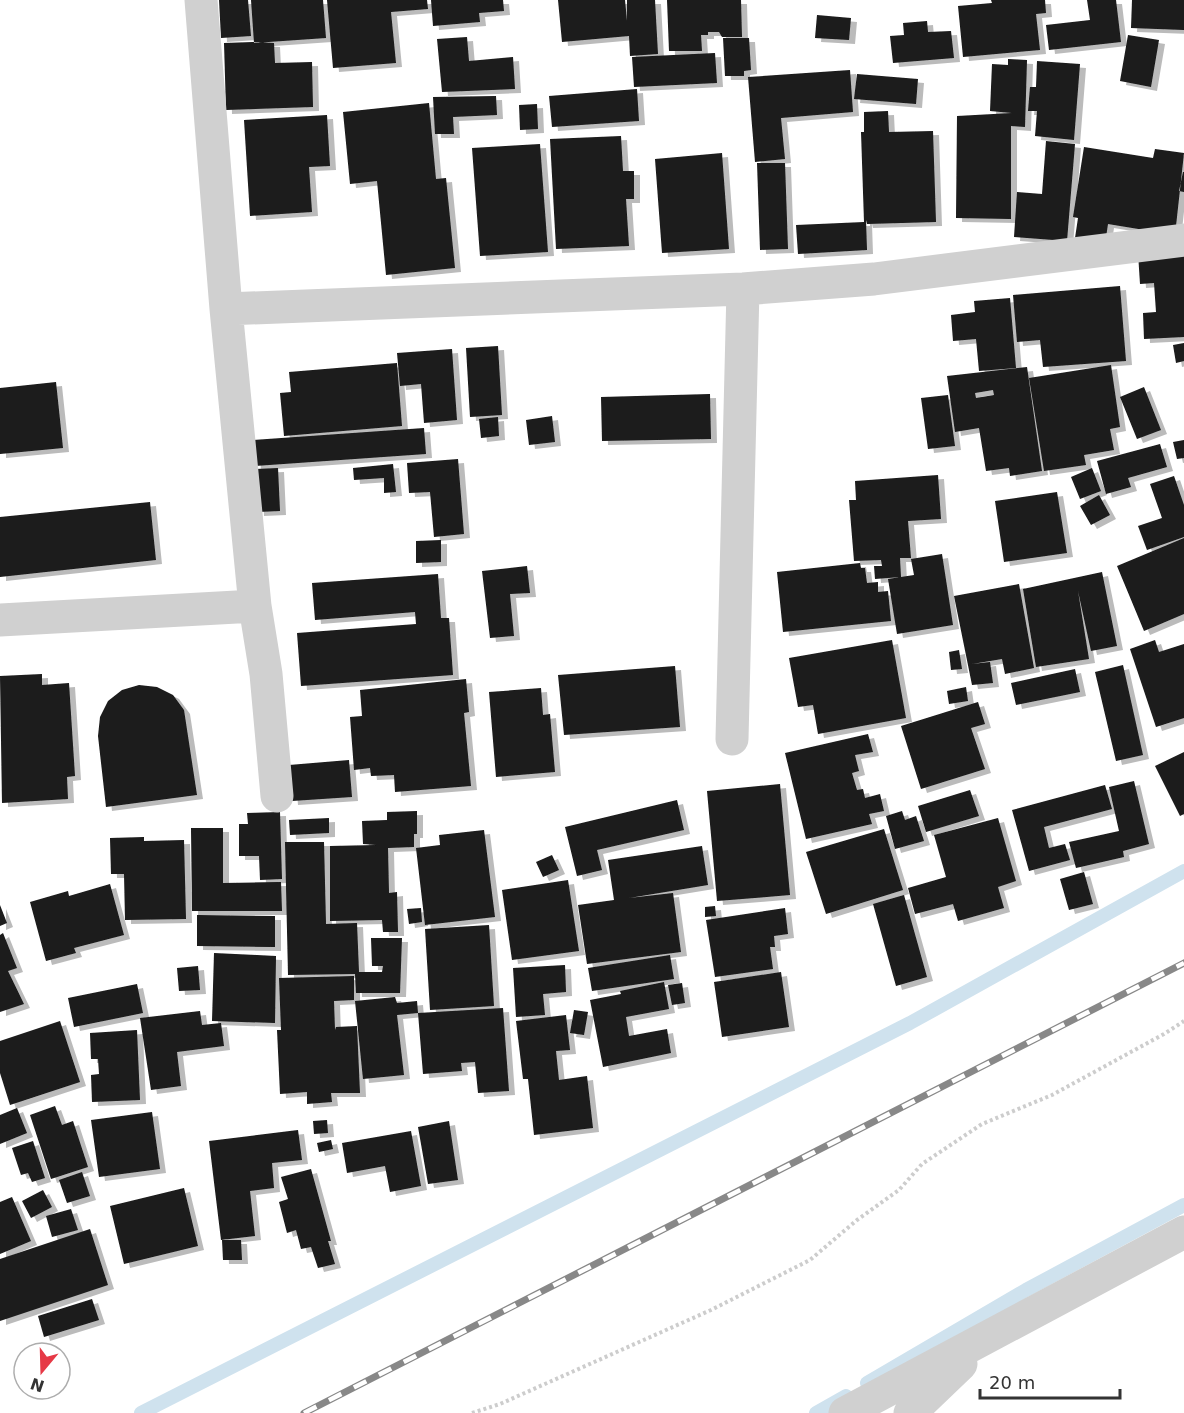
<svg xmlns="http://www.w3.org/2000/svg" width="1184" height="1413" viewBox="0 0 1184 1413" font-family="'DejaVu Sans',sans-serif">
<defs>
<filter id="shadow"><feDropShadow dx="6" dy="4" stdDeviation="0" flood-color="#0004"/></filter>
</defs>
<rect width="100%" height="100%" fill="#fff"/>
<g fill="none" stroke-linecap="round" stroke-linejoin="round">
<path stroke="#cfe2ee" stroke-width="14" d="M 867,1383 L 1026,1290 L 1184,1205
M 141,1413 L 910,1023 L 1184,871
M 816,1413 L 846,1396"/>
</g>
<path fill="#1a1a1a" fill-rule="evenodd" filter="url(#shadow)" d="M 219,0 L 248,0 L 251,36 L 221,38 Z
M 251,0 L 323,0 L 326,38 L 254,43 Z
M 327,0 L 427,0 L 428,9 L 391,12 L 396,63 L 333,68 Z
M 431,0 L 503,0 L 504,11 L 479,13 L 480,22 L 433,26 Z
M 558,0 L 625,0 L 627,21 L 627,0 L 655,0 L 658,54 L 630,56 L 629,36 L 562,42 Z
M 667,0 L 741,0 L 742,37 L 722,37 L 719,32 L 708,32 L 708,35 L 701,35 L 702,51 L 669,51 Z
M 991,0 L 1045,0 L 1046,13 L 1036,14 L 1040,50 L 963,57 L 958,6 L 992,3 Z
M 1087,0 L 1116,0 L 1121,42 L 1049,50 L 1046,25 L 1090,20 Z
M 1132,0 L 1184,0 L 1184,30 L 1131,28 Z
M 817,15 L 851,18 L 849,40 L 815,38 Z
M 927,21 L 928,32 L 951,31 L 954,58 L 893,63 L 890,36 L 904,35 L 903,23 Z
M 1128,35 L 1159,40 L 1151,87 L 1120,81 Z
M 467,37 L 469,61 L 513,57 L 515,89 L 442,92 L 437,39 Z
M 723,38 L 749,38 L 751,70 L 744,71 L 744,76 L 725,76 Z
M 253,42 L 274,43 L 275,63 L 312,62 L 313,107 L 226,110 L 224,43 Z
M 715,53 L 717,83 L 634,87 L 632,57 Z
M 1008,59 L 1027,60 L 1025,127 L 1011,126 L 1011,219 L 956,218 L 957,116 L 1012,113 L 990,111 L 992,64 L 1008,65 Z
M 1037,61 L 1080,64 L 1074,140 L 1035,136 L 1037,111 L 1028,111 L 1030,87 L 1036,87 Z
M 850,70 L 853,112 L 781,118 L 785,159 L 755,162 L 748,77 Z
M 857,74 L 918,79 L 916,104 L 854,99 Z
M 637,89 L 639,121 L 552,127 L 549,96 Z
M 496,96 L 497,115 L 453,117 L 454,134 L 435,134 L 433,97 Z
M 429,103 L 436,179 L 446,178 L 455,268 L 386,275 L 377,181 L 350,184 L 343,112 Z
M 537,104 L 538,129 L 520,130 L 519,105 Z
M 888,111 L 889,132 L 933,131 L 936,222 L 867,224 L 866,220 L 867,250 L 798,254 L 796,225 L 864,222 L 861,132 L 864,132 L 864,112 Z
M 327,115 L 330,166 L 309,167 L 312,212 L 250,216 L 244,120 Z
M 621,136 L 623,171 L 634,171 L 634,199 L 626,199 L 629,246 L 556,249 L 550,139 Z
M 1046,141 L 1075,144 L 1067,241 L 1014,237 L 1017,192 L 1042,194 Z
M 540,144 L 548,252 L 480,256 L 472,148 Z
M 1084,147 L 1153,158 L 1155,149 L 1184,153 L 1175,235 L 1108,224 L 1105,244 L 1075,238 L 1078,218 L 1073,217 Z
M 722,153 L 729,249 L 662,253 L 655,159 Z
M 757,163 L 785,163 L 788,249 L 760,250 Z
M 1183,172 L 1184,172 L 1184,192 L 1179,191 Z
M 1184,250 L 1184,337 L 1144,339 L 1143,313 L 1156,312 L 1154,283 L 1140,284 L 1138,253 Z
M 1120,286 L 1126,361 L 1043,367 L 1040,340 L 1017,342 L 1013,295 Z
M 1010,298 L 1016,368 L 979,371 L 976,339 L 953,341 L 951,315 L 975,312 L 974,301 Z
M 1184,343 L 1184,361 L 1176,363 L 1173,345 Z
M 498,346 L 502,415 L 470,417 L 466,348 Z
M 452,349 L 457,420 L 424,423 L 421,384 L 400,386 L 397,353 Z
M 397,363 L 402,426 L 284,436 L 280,393 L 291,392 L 289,372 Z
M 1111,365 L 1120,427 L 1110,429 L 1114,450 L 1084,455 L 1086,465 L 1044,471 L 1029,378 Z
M 1027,367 L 1042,471 L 1010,476 L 1009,468 L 986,471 L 979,428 L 955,432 L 947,376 ZM 993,390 L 994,395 L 976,398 L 975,393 Z
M 56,382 L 63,448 L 0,454 L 0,388 Z
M 1144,387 L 1161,430 L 1137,439 L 1120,397 Z
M 710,394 L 711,439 L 602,441 L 601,397 Z
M 948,395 L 955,446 L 928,449 L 921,398 Z
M 552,416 L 555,442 L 529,445 L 526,420 Z
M 498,417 L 499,436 L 481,438 L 479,419 Z
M 424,428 L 426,454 L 255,466 L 253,440 Z
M 1184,440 L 1184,458 L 1177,459 L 1173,442 Z
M 1160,444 L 1167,467 L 1128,478 L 1131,487 L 1106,494 L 1097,461 Z
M 458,459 L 464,534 L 434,537 L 430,492 L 409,493 L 407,463 Z
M 393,464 L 396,492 L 384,493 L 384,478 L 354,480 L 353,468 Z
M 278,468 L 280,511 L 258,512 L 256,469 Z
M 1092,468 L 1101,491 L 1080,499 L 1071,477 Z
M 938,475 L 941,519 L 908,521 L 911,558 L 900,558 L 901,577 L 875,579 L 874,566 L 882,566 L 881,560 L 854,561 L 849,500 L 856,500 L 855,481 Z
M 1174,476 L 1184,505 L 1184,537 L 1147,550 L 1138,526 L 1162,518 L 1150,484 Z
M 1057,492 L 1067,553 L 1004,562 L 995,501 Z
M 1099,495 L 1110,515 L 1091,525 L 1080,506 Z
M 150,502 L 156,560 L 0,577 L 0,517 Z
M 1184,538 L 1184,614 L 1144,631 L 1117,566 Z
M 441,540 L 441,562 L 416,563 L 416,541 Z
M 942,554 L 953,625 L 897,634 L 888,579 L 914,575 L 911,559 Z
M 860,563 L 861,568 L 865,568 L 867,583 L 878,582 L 878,592 L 888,591 L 891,621 L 783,632 L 777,572 Z
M 527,566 L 530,593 L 510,594 L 514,636 L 490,638 L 482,571 Z
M 1102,572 L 1117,646 L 1091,651 L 1078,591 L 1089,659 L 1036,667 L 1023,589 Z
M 438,574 L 441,618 L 449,618 L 453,675 L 301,686 L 297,633 L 416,624 L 415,612 L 315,620 L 312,583 Z
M 1019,584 L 1034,668 L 1005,674 L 1002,659 L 972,664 L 990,662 L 993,683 L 972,685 L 954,596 Z
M 892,640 L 906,718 L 818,734 L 813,705 L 798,707 L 789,658 Z
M 1155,640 L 1159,652 L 1184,644 L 1184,718 L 1156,727 L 1130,649 Z
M 959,650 L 962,669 L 951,670 L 949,652 Z
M 1123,665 L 1143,755 L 1116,761 L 1095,672 Z
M 675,666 L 680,727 L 564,735 L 558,675 Z
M 1075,669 L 1080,692 L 1016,705 L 1011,683 Z
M 42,674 L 42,685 L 69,683 L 75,776 L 67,777 L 68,799 L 2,803 L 0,676 Z
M 466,679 L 469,712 L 464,713 L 471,786 L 395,792 L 394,775 L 371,776 L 370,768 L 354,770 L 350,717 L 362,716 L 360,690 Z
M 139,685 L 157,687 L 173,695 L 184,710 L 197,795 L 106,807 L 98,736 L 100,717 L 108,701 L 122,690 Z
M 966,687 L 968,701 L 949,704 L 947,691 Z
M 541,688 L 543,715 L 550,714 L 555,772 L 496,777 L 489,692 Z
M 978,702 L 985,724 L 971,728 L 985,769 L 921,789 L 901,726 Z
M 868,734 L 873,752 L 855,755 L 859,771 L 852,773 L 857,790 L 863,789 L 865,798 L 880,794 L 884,811 L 869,814 L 872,824 L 806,839 L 785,753 Z
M 1184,752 L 1184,814 L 1180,816 L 1155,766 Z
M 349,760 L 352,797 L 292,801 L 289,765 Z
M 1134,781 L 1149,844 L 1123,851 L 1124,857 L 1076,868 L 1069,842 L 1119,831 L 1109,787 Z
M 780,784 L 790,895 L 717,901 L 707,791 Z
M 1105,785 L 1112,809 L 1044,827 L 1049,848 L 1065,844 L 1070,860 L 1029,871 L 1012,810 Z
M 970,790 L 979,816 L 926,832 L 918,806 Z
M 677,800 L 684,830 L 597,850 L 602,870 L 577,876 L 565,827 Z
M 417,811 L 417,834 L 414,834 L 414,847 L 388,848 L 389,893 L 397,892 L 398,932 L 383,932 L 382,920 L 330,921 L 330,846 L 376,845 L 363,844 L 362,821 L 387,820 L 387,812 Z
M 902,811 L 905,820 L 916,816 L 924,841 L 895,849 L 886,816 Z
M 280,812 L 282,879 L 260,880 L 259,856 L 239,856 L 239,824 L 248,824 L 247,813 Z
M 329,818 L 329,833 L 290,835 L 289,820 Z
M 998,818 L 1016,881 L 998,887 L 1004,908 L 958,921 L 953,904 L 915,914 L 908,888 L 946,877 L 934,835 Z
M 191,828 L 223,828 L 223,883 L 281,882 L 282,911 L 192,911 Z
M 884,829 L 903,890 L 826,914 L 806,852 Z
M 484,830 L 495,917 L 425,925 L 416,848 L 440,845 L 439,835 Z
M 144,837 L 144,841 L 184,840 L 186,919 L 125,920 L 124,874 L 111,874 L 110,838 Z
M 285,842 L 324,842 L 326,924 L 357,923 L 359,972 L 382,972 L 383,966 L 372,966 L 371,938 L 402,938 L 400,993 L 356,993 L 355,974 L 288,975 Z
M 702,846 L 708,885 L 629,898 L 673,893 L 681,952 L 587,964 L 578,905 L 614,900 L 608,860 Z
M 552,855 L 559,870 L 543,877 L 536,862 Z
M 1084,872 L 1093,904 L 1069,910 L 1060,879 Z
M 568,880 L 579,951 L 512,960 L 502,890 Z
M 110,884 L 124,935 L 74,948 L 76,953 L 46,961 L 30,902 L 68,891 L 69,896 Z
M 904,895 L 927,977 L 896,986 L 873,904 Z
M 0,905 L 7,923 L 0,926 Z
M 715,906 L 716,916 L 705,917 L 705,907 Z
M 421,908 L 422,922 L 409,924 L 407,909 Z
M 785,908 L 788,934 L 774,936 L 775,947 L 770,947 L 773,969 L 715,977 L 706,920 Z
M 197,915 L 275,916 L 275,947 L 197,946 Z
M 489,925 L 494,1006 L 430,1010 L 425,929 Z
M 3,933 L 17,968 L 8,971 L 24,1004 L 0,1012 L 0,935 Z
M 214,953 L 276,956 L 275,1023 L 212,1021 Z
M 670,955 L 674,979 L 592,991 L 588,968 Z
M 565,965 L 566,992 L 543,994 L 545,1015 L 516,1017 L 513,968 Z
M 198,966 L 200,990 L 179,991 L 177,968 Z
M 781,972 L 789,1027 L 722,1037 L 714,982 Z
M 354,976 L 354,1000 L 334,1001 L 335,1030 L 336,1027 L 357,1026 L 360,1093 L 331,1093 L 332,1102 L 307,1104 L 307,1092 L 280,1094 L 277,1030 L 281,1030 L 279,978 Z
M 664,982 L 669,1009 L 626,1017 L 629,1036 L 667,1029 L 671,1053 L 603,1067 L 590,1000 L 621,994 L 620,991 Z
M 682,983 L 685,1003 L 672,1005 L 668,985 Z
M 137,984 L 143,1013 L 74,1027 L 68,998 Z
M 395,997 L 397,1003 L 417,1001 L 418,1013 L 397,1015 L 404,1075 L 363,1079 L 355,1001 Z
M 503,1008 L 509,1091 L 478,1093 L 475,1062 L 461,1063 L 462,1071 L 423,1074 L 418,1013 Z
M 574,1010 L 588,1012 L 584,1035 L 570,1033 Z
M 200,1011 L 202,1025 L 221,1023 L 224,1046 L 177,1052 L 181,1086 L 151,1090 L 140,1018 Z
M 566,1015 L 570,1050 L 556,1051 L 559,1080 L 587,1076 L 593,1128 L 534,1135 L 528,1079 L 523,1079 L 516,1021 Z
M 60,1021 L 80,1082 L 10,1105 L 0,1073 L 0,1041 Z
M 137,1030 L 140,1100 L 92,1102 L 91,1075 L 99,1074 L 98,1059 L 91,1059 L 90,1033 Z
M 55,1106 L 62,1125 L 73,1121 L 88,1167 L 51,1179 L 30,1115 Z
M 17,1108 L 27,1133 L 0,1144 L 0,1115 Z
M 152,1112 L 160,1169 L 99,1177 L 91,1120 Z
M 327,1120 L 328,1133 L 314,1134 L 313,1121 Z
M 449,1121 L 458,1180 L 428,1184 L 418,1127 Z
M 298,1130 L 302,1160 L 272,1163 L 274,1188 L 250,1191 L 255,1236 L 221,1240 L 209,1141 Z
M 411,1131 L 421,1186 L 390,1192 L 385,1166 L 347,1173 L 342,1143 Z
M 331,1140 L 333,1149 L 319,1152 L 317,1143 Z
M 33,1141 L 45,1178 L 32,1182 L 28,1173 L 21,1175 L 12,1148 Z
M 311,1169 L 331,1241 L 328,1241 L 335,1264 L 318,1268 L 311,1247 L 301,1249 L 296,1230 L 287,1233 L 279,1202 L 288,1199 L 281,1177 Z
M 82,1172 L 90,1196 L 67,1203 L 59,1180 Z
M 184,1188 L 198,1246 L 124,1264 L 110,1206 Z
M 43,1190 L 52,1207 L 31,1218 L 22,1201 Z
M 12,1197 L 31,1241 L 0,1254 L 0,1202 Z
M 71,1209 L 78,1230 L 52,1237 L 46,1216 Z
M 90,1229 L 108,1285 L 0,1321 L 0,1259 Z
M 222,1240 L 241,1240 L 242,1260 L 223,1260 Z
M 92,1299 L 99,1320 L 44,1337 L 38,1316 Z"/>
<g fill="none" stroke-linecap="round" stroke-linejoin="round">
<path stroke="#cdcdcd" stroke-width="4" stroke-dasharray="3 3" stroke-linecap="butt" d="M 472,1413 L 500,1404 L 711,1310 L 810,1260 L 857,1220 L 899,1190 L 922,1164 L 982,1124 L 1052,1095 L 1164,1034 L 1184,1021"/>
<path stroke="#d0d0d0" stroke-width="33" d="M 201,0 L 226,309 L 255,606 L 266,674 L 277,796
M 226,309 L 743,289 L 874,279 L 1184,240
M 0,620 L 255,606
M 732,739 L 743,289
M 845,1413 L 1184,1232
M 910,1413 L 961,1364"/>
<defs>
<path id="rail" d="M 304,1413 L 1184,963"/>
</defs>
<use href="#rail" stroke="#888" stroke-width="7"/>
<use href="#rail" stroke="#fff" stroke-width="4.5" stroke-dasharray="14" stroke-linecap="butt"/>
</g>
<g transform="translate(42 1371) rotate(199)"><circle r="28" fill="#ffffff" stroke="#adadad" stroke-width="1.5"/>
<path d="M0-4.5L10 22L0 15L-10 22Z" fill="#e63946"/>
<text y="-9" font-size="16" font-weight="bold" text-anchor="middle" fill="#333333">N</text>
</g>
<path d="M980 1389v9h140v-9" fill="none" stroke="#333333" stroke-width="3"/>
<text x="989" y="1389" font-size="18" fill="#333333" stroke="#ffffff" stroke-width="4.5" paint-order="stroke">20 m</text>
</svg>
